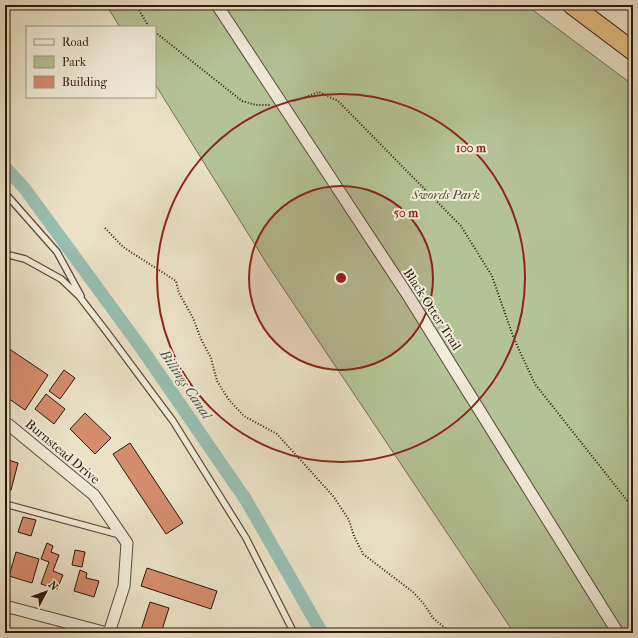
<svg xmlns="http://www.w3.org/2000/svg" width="638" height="638" viewBox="0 0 638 638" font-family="'IM FELL French Canon',serif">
<rect width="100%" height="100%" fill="#eae1c6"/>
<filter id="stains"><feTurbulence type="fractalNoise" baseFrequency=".005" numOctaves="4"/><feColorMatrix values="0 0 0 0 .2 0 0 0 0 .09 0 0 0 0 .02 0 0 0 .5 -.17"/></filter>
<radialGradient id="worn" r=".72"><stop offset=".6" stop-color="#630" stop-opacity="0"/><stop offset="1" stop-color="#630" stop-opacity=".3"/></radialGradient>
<path fill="#b4c397" stroke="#706e51" d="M 106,5 L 526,5 L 633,85 L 633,633 L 514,633 L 267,264 L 155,84 L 155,27 L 120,27 Z"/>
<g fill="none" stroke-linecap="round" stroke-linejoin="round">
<path stroke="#98beb0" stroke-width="13" d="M 5,167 L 25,189 L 142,349 L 246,500 L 322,633"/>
</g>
<path fill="#d48c6d" stroke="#2d190b" d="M 5,346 L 48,375 L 25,410 L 5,396 Z
M 64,370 L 75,378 L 60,399 L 49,391 Z
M 46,394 L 65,409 L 54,424 L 35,409 Z
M 85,413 L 111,438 L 95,454 L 70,429 Z
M 130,443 L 183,523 L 166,534 L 113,454 Z
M 5,459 L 18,463 L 11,490 L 5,488 Z
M 23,517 L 36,520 L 31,536 L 18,532 Z
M 47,543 L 53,546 L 51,552 L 59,555 L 53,571 L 63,575 L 57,589 L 41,584 L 49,562 L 41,559 Z
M 75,550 L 85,552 L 82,567 L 72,565 Z
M 16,552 L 39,559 L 32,583 L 9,576 Z
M 5,556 L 9,558 L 5,575 Z
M 147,568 L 217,591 L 211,609 L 141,586 Z
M 80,570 L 87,573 L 86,578 L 99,581 L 94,597 L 74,591 Z
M 150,602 L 169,608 L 161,633 L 140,633 Z"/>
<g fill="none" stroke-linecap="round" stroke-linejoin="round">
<defs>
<path id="service" d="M 5,193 L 57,252 L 81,296
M 5,254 L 25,259 L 61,279 L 79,296 L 106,331 L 173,421 L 246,538 L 294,633
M 5,504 L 120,535"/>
<path id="minor" d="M 217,5 L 409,297 L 618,633
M 5,423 L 9,425 L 94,495 L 127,543 L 124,586 L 109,633
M 5,606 L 107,633"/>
<path id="trunk" d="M 572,5 L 633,51"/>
</defs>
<use href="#service" stroke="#5c4b3a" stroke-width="8"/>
<use href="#minor" stroke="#5c4b3a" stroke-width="13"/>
<use href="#trunk" stroke="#2d190b" stroke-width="20"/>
<path stroke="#2d190b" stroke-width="2" stroke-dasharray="1 2" stroke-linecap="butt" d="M 136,5 L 149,27
M 155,32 L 242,101 L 256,105 L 270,105
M 294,101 L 319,92 L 338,101 L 461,226 L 492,276 L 514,339 L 535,384 L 633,508
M 105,228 L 123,247 L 176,281 L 179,293 L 193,318 L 201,339 L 211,358 L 217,381 L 229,400 L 244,416 L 277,434 L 333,496 L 349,520 L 354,536 L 363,554 L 413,592 L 424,604 L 433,618 L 451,633"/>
<use href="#service" stroke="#f1ecda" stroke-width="5.5"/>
<use href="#minor" stroke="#f1ecda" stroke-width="11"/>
<use href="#trunk" stroke="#e5c083" stroke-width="18"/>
</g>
<circle cx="341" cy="278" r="92" fill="#8f2418" fill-opacity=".12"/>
<g fill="none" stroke="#8f2418" stroke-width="2">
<circle cx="341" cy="278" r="92"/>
<circle cx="341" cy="278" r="184"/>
</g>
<g text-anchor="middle" stroke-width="4" stroke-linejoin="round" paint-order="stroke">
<g font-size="13" font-style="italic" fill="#564c35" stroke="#f1ecda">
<text x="446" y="199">Swords Park</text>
</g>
<g font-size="13" fill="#2d190b" stroke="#f1ecda">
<text transform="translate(433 309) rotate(57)" y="5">Black Otter Trail</text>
<text transform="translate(63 451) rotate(40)" y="5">Burnstead Drive</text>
</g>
<g font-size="14" font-style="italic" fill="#525345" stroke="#f1ecda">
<text transform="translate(186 384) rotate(56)" y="5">Billings Canal</text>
</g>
</g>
<circle cx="341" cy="278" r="6" fill="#8f2418" stroke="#f1ecda" stroke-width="2"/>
<g font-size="12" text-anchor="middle" font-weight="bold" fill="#8f2418" stroke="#f1ecda" stroke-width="4" stroke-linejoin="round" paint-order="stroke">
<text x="471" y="152">100 m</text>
<text x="406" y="217">50 m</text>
</g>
<rect width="638" height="638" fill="none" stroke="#eae1c6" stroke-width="20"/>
<rect x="6" y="6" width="626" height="626" fill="none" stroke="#2d190b" stroke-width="2"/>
<rect x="10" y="10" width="618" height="618" fill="none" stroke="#2d190b"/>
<rect x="26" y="26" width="130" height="72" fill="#f1ecda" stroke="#a39887"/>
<rect x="34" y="39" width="20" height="6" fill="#f1ecda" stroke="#a39887"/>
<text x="62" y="46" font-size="12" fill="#2d190b">Road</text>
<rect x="34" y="56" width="20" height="12" fill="#b4c397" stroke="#a39887"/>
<text x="62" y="66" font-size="12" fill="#2d190b">Park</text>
<rect x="34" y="76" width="20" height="12" fill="#d48c6d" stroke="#a39887"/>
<text x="62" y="86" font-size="12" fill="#2d190b">Building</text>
<g transform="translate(46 592) rotate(49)" stroke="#f1ecda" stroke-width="3" paint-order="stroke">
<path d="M0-3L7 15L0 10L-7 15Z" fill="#2d190b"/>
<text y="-6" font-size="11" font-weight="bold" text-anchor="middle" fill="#2d190b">N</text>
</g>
<rect width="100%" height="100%" filter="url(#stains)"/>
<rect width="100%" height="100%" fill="url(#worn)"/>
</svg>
